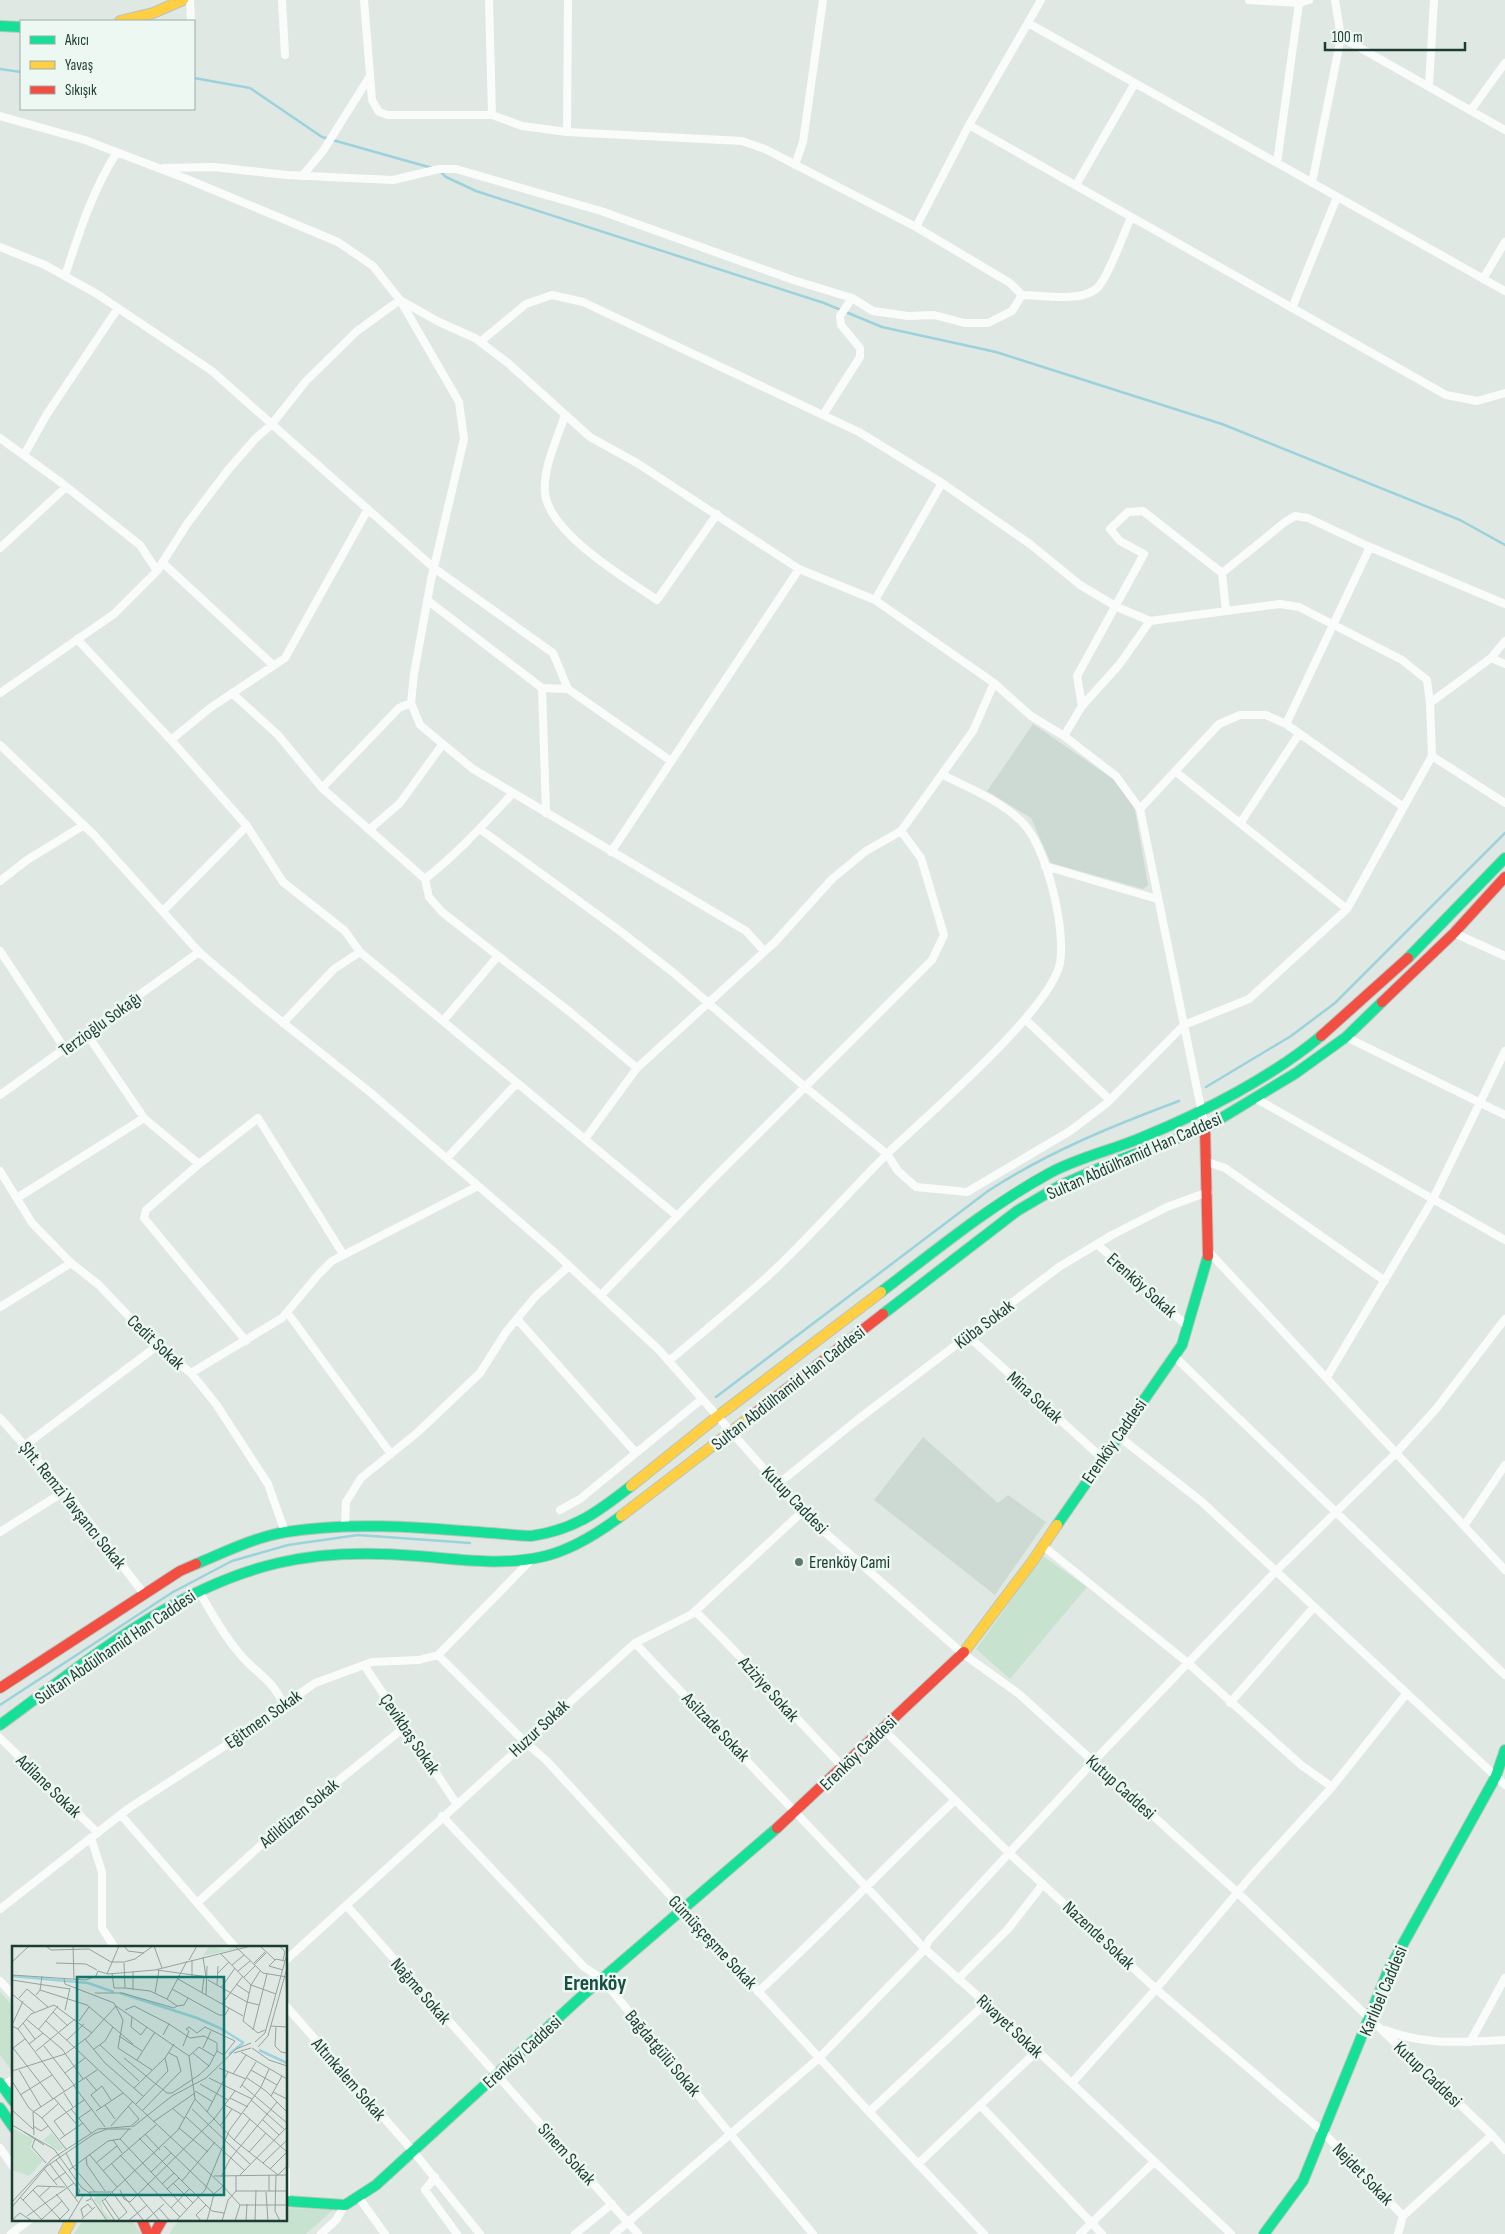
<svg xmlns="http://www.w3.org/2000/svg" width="1505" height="2234" viewBox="0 0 1505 2234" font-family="'Sofia Sans Condensed',sans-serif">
<rect width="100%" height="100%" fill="#e0e8e4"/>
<path fill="#cddad4" d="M 1033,724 L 1113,779 L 1134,805 L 1148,885 L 1143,889 L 1051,863 L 1031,818 L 987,791 Z
M 923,1437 L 998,1503 L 1008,1495 L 1046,1522 L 995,1595 L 874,1500 Z"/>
<path fill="#c7e3d0" d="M 1043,1556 L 1087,1587 L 1010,1679 L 976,1649 Z
M 0,1992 L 14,2007 L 14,2068 L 11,2070 L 0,2055 Z
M 286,2208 L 333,2210 L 306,2234 L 170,2234 L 173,2227 L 180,2220 L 286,2220 Z
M 83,2220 L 132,2220 L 141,2234 L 74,2234 Z"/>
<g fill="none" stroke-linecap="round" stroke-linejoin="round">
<path stroke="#9bd2db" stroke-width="2.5" d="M 0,69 L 21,72
M 194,78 L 250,88 L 322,137 L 432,168
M 441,172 L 446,177 L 476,191 L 824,303 L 882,327 L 996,352 L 1222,424 L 1460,520 L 1505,545
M 1206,1087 L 1291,1036 L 1335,1003 L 1505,833
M 716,1397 L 988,1191 C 1048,1152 1112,1126 1179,1101
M 0,1705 L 173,1592 L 232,1561 L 288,1545 L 358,1535 L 470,1543"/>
<defs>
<path id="fast" d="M 0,26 L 21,27
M 1408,958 L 1505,858
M 881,1292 C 935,1251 988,1207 1048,1174 C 1076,1158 1113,1150 1143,1137 C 1202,1113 1272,1077 1321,1036
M 883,1314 L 1017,1211 L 1061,1185 L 1111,1163 L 1205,1128 L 1296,1073 L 1346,1037 L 1382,1002
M 1057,1525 L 1182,1345 L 1208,1256
M 196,1564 C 225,1552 255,1537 286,1532 C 367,1519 450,1531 531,1536 C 574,1530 598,1512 631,1486
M 0,1725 C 87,1662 171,1588 278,1563 C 324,1552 370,1552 417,1556 C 457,1559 501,1566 541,1557 C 570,1551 597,1534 621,1516
M 0,2083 L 14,2102
M 0,2108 L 14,2128
M 286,2201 L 345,2205 L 376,2185 L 582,1996 L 777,1828
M 1264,2234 L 1303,2181 L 1388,1971 L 1496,1776 L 1505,1750"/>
<path id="slow" d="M 120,21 L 153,13 L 183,0
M 631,1486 L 718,1416 L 881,1292
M 621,1516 L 754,1414
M 964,1652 L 1032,1562 L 1057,1525
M 64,2234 L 71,2220"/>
<path id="jam" d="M 1382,1002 L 1454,933 L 1505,877
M 1321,1036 L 1408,958
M 1205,1128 L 1208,1256
M 754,1414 L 883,1314
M 0,1688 L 180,1571 L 196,1564
M 777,1828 L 964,1652
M 142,2220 L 148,2234
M 154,2234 L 162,2220"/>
</defs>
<use href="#fast" stroke="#b9c5c0" stroke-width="12"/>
<use href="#slow" stroke="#b9c5c0" stroke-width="12"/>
<use href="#jam" stroke="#b9c5c0" stroke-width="12"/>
<path stroke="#fafcfb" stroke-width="8" d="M 190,0 L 191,21
M 282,0 L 285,55
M 364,0 L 372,100 L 379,112 L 388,115 L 492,115 L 489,0
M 1249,0 L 1299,3 L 1309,0
M 1028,23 L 1505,291
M 1341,37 L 1505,130
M 1429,85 L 1434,0
M 1471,110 L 1505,63
M 492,115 L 522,126 L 567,132 L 742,141 L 765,149 L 916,227
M 0,116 L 85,140 L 187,179 L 338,242 L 373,266 L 400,300 L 459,402 L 464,439 L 431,580 L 414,674 L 411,703 L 420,725 L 473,769 L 746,931 L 764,951
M 969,125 L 1446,395 L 1477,401 L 1505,393
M 567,132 L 568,0
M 1277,163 L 1299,3
M 795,165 L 803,142 L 823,0
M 164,168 L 214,167 L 287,175 L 393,180 L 439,169 L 456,169 L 601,211 L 793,280 L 852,298 L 873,311 L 908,316 L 934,315 L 965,323 L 988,323 L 1012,311 L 1022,295 L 1010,283 L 916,227 L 969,125 L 1041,0
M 302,176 L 323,151 L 370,76
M 1312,183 L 1341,37 L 1335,0
M 1076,185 L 1135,83
M 0,247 L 45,265 L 97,294 L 212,371 L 434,568 L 553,653 L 568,689
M 65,276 C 79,233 92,191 117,152
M 1483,279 L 1505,242
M 1022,295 C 1043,295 1076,302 1095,290 C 1106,283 1125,231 1131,217
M 1292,308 L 1337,197
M 480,342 L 526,304 L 552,295 L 583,302 L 859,432 L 942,483 L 875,600
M 565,415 C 557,440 543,466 545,493 C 549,533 625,578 657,600 L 717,514
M 823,415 L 860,357 L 860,348 L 841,325 L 840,316 L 852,298
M 0,438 L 59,481 L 140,545 L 157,571
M 24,455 L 47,414 L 118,308
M 0,548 L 66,487
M 163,563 L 273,665
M 1222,573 L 1285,522 L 1295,516 L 1308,518 L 1370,547 L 1505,604
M 427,600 L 542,688 L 568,689 L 671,761
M 77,639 L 171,740 L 247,826 L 283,882 L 345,931 L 360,952 L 677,1216
M 1491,658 L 1505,664
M 542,688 L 546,813
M 0,693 L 114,614 L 157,571 L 187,524 L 228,470 L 255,439 L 272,424 L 306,381 L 357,331 L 400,300 L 439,322 L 475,338 L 508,363 L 590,437 L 637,463 L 799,569 L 875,600 L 994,683 L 1031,716 L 1064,736 L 1116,776 L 1140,809 L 1205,1128
M 232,693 L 278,735 L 322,788 L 425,879 L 429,897 L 442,912 L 570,1012 L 637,1068
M 1430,703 L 1491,658 L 1505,641
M 1082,706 L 1077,676 L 1144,554 L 1120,541 L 1110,529 L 1128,512 L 1143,511 L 1222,573 L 1226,611
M 1286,724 L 1370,547
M 1064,736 L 1082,706 L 1119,665 L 1150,621
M 171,740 L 210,708 L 285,658 L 368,509
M 0,745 L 94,835 L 199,952 L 261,1005 L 371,1093 L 552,1250 L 659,1350 L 802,1512 L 962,1653 L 1019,1694 L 1237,1892 L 1492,2135 L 1505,2150
M 1432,756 L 1505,803
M 1176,772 L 1347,909
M 322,788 L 399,708 L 411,703
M 1140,809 L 1219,724 L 1240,715 L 1266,715 L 1286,724 L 1402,806
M 1241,822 L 1299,734
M 370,829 L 400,803 L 442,745
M 480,829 L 620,931 L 675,974 L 805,1087 L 887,1154 L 898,1171 L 916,1187 L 967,1192 L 1070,1131 L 1107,1103 L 1184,1025 L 1249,999 L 1347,909 L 1432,756 L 1430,703 L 1427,680 L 1402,660 L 1299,607 L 1280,604 L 1150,621 L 1117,607 L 1080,585 L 1030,544 L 942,483
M 611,852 L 799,569
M 1045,866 L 1157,899
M 425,879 C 458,853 485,823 513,793
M 0,881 L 27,860 L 84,825
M 163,911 L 247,826
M 1454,933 L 1505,956
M 0,951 L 65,1049
M 1025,1019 L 1110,1100
M 443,1021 L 498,956
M 283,1023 L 334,969 L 360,952
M 86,1033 L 144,1118 L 199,1164
M 1346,1037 L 1505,1115
M 0,1095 L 199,952
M 1255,1098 L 1505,1240
M 585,1139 L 637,1068 L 775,942 L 832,879 L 866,851 L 901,831 L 973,731 L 994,683
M 447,1158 L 517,1083
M 1207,1162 L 1225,1168 L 1385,1281
M 0,1171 L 32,1223 L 71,1263 L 99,1285 L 157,1346 L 191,1373 L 216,1404 L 268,1484 L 285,1532
M 17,1198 L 144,1118
M 1097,1244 L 1187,1326
M 1209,1252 L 1505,1570
M 601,1295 L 714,1178 L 932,960 L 944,935 L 921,858 L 901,831
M 0,1307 L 71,1263
M 287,1312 L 391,1454
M 517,1319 L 636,1453 L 580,1499 L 560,1510
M 968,1336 L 1102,1458
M 246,1341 L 144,1218 L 146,1210 L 199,1164 L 258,1118 L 343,1254
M 1174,1356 L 1505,1675
M 669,1361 C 702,1333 735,1306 767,1277 C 809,1238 847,1194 888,1153 C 926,1116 1051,1010 1060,963 C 1066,929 1047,847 1022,822 C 1001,801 969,788 943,775
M 191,1373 L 282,1318 L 318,1275 L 332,1261 L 478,1186
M 1327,1377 L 1433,1199 L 1505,1051
M 0,1418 L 70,1497 L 144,1594
M 1117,1435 L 1202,1502 L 1505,1785
M 24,1446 L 157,1346
M 636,1453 L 702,1399
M 778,1484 L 857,1420 L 1059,1267 L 1112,1235 L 1167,1207 L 1208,1192
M 345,1525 L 346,1502 L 361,1478 L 418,1432 L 480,1373 L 506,1332 L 535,1297 L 569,1266
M 1464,1526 L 1505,1465
M 0,1532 L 65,1491
M 1043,1546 L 1188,1663 L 1301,1765 L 1332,1787
M 199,1591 C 211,1613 223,1634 239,1653 C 254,1672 275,1681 283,1705
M 695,1611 C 747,1661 793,1716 843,1767
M 635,1643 L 925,1949 L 1006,2021 L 1231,2234
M 438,1655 L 525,1742 L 546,1760 L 857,2099 L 984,2234
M 364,1665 L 456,1803
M 1230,1703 L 1314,1607
M 883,1729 L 1010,1854 L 1156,1989 L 1323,2132 L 1403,2216
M 0,1738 L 98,1833
M 121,1815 L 236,1948
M 442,1816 L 584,1967 L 602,1979 L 813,2234
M 91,1838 L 102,1872 L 102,1928 L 115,1948
M 197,1903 L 282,1826 L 405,1727
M 347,1906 L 638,2234
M 0,1909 L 129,1808 L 231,1742 L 315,1683 L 372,1662 L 419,1660 L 438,1655 L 532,1559
M 286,1960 L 635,1643 L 692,1614 L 802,1512
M 958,1979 L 1008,1929 L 1043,1884
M 0,1981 L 14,1996
M 758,1992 C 826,1930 888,1863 955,1800
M 286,2006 L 413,2151 L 480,2234
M 1385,2030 C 1428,2046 1461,2042 1505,2040
M 1470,2042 L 1505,1978
M 1072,2083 L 1156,1989 L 1253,1874 L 1332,1787 L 1407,1693
M 2,2086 L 14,2079
M 980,2105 L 1102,2234
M 869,2112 L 986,2003
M 0,2148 L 14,2168
M 918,2164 L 1037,2051
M 286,2171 L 286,2195
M 435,2177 L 425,2190 L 457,2234
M 359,2198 L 385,2234
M 11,2234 L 29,2220
M 321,2234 L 336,2220 L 345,2205
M 575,2234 L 612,2204
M 614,2234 L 819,2058 L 925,1949 L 929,1940 L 1093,1762 L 1276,1571 L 1396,1453 L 1436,1409 L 1505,1319
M 1080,2234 L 1154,2162
M 1398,2234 L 1403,2216 L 1492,2135"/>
<use href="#fast" stroke="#16e098" stroke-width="10"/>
<use href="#slow" stroke="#ffcf43" stroke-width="10"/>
<use href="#jam" stroke="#f24e42" stroke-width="10"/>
</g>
<circle fill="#617872" stroke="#eef8f3" stroke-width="2" cx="799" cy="1562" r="5"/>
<g text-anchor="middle" stroke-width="5" stroke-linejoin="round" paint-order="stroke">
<g font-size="18" fill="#1d3c34" stroke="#eef8f3">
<text transform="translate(100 1024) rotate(-36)" y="6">Terzioğlu Sokağı</text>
<text transform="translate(1134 1156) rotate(-24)" y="6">Sultan Abdülhamid Han Caddesi</text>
<text transform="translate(1142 1285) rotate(42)" y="6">Erenköy Sokak</text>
<text transform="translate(984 1324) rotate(-37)" y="6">Küba Sokak</text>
<text transform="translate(156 1342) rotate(43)" y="6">Cedit Sokak</text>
<text transform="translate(788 1388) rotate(-38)" y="6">Sultan Abdülhamid Han Caddesi</text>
<text transform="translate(1035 1397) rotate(42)" y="6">Mina Sokak</text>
<text transform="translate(1114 1441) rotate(-55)" y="6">Erenköy Caddesi</text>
<text transform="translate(795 1500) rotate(46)" y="6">Kutup Caddesi</text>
<text transform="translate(73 1505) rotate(51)" y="6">Şht. Remzi Yavşancı Sokak</text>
<text transform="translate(115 1647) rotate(-34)" y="6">Sultan Abdülhamid Han Caddesi</text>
<text transform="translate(769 1689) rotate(48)" y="6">Aziziye Sokak</text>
<text transform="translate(263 1719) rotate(-35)" y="6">Eğitmen Sokak</text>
<text transform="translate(716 1727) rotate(46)" y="6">Asilzade Sokak</text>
<text transform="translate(539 1728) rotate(-43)" y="6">Huzur Sokak</text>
<text transform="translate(410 1734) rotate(56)" y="6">Çevikbaş Sokak</text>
<text transform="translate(858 1753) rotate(-44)" y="6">Erenköy Caddesi</text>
<text transform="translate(49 1786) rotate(44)" y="6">Adilane Sokak</text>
<text transform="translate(1121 1787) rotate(42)" y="6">Kutup Caddesi</text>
<text transform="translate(299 1813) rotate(-40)" y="6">Adildüzen Sokak</text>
<text transform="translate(1099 1935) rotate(43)" y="6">Nazende Sokak</text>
<text transform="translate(713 1942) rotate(47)" y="6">Gümüşçeşme Sokak</text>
<text transform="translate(421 1991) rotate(49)" y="6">Nağme Sokak</text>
<text transform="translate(1383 1991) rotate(-67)" y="6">Karlıbel Caddesi</text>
<text transform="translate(1010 2026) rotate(43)" y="6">Rivayet Sokak</text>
<text transform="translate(522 2052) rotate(-42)" y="6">Erenköy Caddesi</text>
<text transform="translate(663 2053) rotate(50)" y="6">Bağdatgülü Sokak</text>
<text transform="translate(1428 2074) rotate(44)" y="6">Kutup Caddesi</text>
<text transform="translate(349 2079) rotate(49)" y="6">Altınkalem Sokak</text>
<text transform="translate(567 2154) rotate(48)" y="6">Sinem Sokak</text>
<text transform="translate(1363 2174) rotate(46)" y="6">Nejdet Sokak</text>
</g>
<g font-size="18" fill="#1d3c34" stroke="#eef8f3" text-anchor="start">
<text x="809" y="1568">Erenköy Cami</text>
</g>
<g font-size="22" font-weight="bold" fill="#175042" stroke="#eef8f3">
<text x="595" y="1990">Erenköy</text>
</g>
</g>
<g transform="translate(12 1946)">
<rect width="275" height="275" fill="#e0e8e4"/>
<path d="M 197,0 L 214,4 L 222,0 L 225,3 L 191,10 ZM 0,182 L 21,193 L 18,202 L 31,215 L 17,230 L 0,224 ZM 40,187 L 52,202 L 47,205 L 31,194 ZM 85,247 L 98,247 L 89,255 L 91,265 L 101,275 L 95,275 L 87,263 L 89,262 L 82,254 Z" fill="#c7e3d0"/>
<path fill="none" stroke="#9bd2db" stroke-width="2.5" d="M 0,30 L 76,37 L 102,46M 108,47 L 185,72 L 208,82 L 232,97M 247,104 L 275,117M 217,108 L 231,97"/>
<path fill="none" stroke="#92a39e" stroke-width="1" d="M 34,0 L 39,4 L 77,3 L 99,16 L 112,16 L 123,13 L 141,0M 61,0 L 62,33M 112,0 L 116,5 L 132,7M 142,0 L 150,22M 223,0 L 251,27 L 275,31M 248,0 L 263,14M 268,0 L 273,6 L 271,14M 209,8 L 239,39 L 264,48M 191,11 L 194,31M 177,14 L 185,0M 180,14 L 180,30M 0,16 L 17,0M 44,17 L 74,18 L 85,24M 242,17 L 253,6M 220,19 L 232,9M 242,19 L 254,7M 145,24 L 196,31M 271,24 L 257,20 L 264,13 L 273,15M 226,25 L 238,15M 248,25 L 239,39 L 231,75 L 246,87 L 253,84M 100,27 L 102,42 L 113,42 L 112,17M 206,27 L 217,16M 95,28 L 107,0M 0,29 L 74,34 L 84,30 L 86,25 L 96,28 L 143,24 L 239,0M 232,31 L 243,20M 274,31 L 275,65M 52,32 L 53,38 L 102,57 L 111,74 L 106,102 L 140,124M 166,33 L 231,70M 0,34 L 58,43M 196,34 L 235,56 L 247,59M 224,38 L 237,47M 205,39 L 206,20M 113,42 L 138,45 L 155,53M 209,42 L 223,22M 160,43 L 207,69 L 213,69 L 217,62M 28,44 L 75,59 L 121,98M 121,44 L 121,25M 83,47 L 110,47 L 162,62 L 165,60 L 155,53 L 175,15M 143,47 L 147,24M 190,47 L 192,31M 0,48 L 22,66M 24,49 L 28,44 L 30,30M 194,49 L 195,20M 7,52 L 15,43 L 36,61M 210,58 L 231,30M 165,60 L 172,59 L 176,52M 53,64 L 58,42M 113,64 L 122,60 L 157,78 L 151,89M 41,66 L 56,80M 120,71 L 119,81 L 129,89 L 135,81M 14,73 L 50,103 L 71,133M 34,75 L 62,101M 67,75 L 77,61M 11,77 L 23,93M 0,79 L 11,55M 0,80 L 6,83 L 53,146M 259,80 L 275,81M 264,81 L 263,100 L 269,106 L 275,107M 6,83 L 19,68 L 42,59 L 80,87M 27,83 L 46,60M 241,84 L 255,28M 185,87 L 193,81 L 223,95 L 212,109 L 205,105M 107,90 L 130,105M 13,93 L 1,102 L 41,153M 73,93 L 93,117 L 131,150M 55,94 L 72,78M 243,96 L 253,87 L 275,8M 17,98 L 31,87M 88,99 L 127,135M 32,100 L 63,140M 171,100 L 177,85 L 174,83 L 177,81 L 185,87M 62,101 L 211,240 L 228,259 L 223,275M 246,101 L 256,90 L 275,22M 191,102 L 199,85M 240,102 L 257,114 L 275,120M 82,103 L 93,95 L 101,81M 24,105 L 63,73M 229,106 L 275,133M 181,107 L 197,120M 222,107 L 239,102M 177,110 L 187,101 L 202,110M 112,112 L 155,147 L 160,147 L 187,129 L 197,120 L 205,105 L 205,97 L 192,90 L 178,92 L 157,78M 125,114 L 143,86M 207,122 L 234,133M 7,124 L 29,161M 239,124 L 265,139M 0,125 L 53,108 L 76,91 L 104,60 L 177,110 L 183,153 L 166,184 L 100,246 L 77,246M 53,127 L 73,112M 221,128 L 234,109M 74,132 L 85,145M 197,132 L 240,153M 235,132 L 254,145 L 275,166M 0,135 L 17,162 L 30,172 L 54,203M 188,138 L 216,154M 230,139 L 275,177M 62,140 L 93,181M 122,142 L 153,112 L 162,98M 228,142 L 244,116M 183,145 L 201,156M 261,146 L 275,153M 52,147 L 61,161M 8,149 L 40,129M 259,150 L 270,130M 42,152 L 66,180M 218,152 L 236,161M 183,153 L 222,194 L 266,229 L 275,220M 239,154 L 272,183M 124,158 L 156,125 L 153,112M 93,159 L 103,173M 213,159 L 229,168M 116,160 L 127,173 L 120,179M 89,162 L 79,149 L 90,140 L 99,154M 160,162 L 173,173M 59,163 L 79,187M 180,163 L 238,218M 0,164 L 21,183M 131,164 L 169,125 L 165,111 L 157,107M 84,165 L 111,147M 195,166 L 216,126M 231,167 L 275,206 L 258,223M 174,171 L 232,224M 30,172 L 47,157M 67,172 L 80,163M 251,174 L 267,189M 141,176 L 183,147M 0,179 L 42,203 L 70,242 L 79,248 L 79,253 L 74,255M 21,180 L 29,185 L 36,180M 99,180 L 121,155M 208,180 L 220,163M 167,182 L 196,206M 12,186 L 32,199M 133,188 L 148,204M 22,189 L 21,166 L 85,124M 53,190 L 42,175 L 72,154M 127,192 L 200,265 L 212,267M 23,193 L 20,201 L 34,217M 48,193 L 71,177M 108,193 L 175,264M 101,194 L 110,207M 222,194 L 238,173M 152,200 L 202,248M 237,206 L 254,187M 54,207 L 61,221 L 83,246M 77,208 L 105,241M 108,209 L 168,271M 74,211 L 75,219 L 93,245M 44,214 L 68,245 L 63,252M 84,217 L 105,200M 99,217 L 148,275M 251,217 L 275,194M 38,218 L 66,256M 32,223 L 45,239M 57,224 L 96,195 L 108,193 L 117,183M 91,225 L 144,179M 139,226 L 159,207M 257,229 L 257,245M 264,229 L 263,265 L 268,275M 202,230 L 275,229M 227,230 L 275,181M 209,231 L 218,213 L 265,156M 41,235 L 54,226M 170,235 L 203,196M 161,237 L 181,257M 150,238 L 162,227M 155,243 L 167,232M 21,244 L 48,273M 108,244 L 112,253 L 118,256 L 202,173 L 223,145M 100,246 L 115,266 L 105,275M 224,246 L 224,230M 254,246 L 256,275M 99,247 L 93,253 L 107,273M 275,247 L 275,266M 110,248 L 132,275M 8,251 L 31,275M 27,251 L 39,240M 80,253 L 95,275M 93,253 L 90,255 L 103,275M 11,254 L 25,240 L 53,241M 0,256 L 41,212 L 86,183 L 122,180 L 160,150 L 194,132 L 224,103 L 239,97M 228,259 L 275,259M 0,261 L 35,220 L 82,188 L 95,183 L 119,183M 147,262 L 158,275M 159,262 L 178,242M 15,270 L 62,237M 71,271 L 69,263 L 76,258 L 80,263M 30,273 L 50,255 L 44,248M 70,273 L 83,261M 0,274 L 8,267 L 20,275M 46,275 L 57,264 L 50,255M 56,275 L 72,248M 116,275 L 135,259M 133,275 L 152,258M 164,275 L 193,244 L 217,185 L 249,141 L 257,123M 189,275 L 184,269 L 194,259M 195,275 L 202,248 L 211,240M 210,275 L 216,254 L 224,245 L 275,245M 234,275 L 235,258M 243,275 L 244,244"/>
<path fill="#0f766e" fill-opacity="0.15" stroke="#0f766e" stroke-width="2.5" d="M 65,31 L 212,31 L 212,249 L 65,249 Z"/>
<rect width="275" height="275" fill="none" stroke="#1d3c34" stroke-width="2.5"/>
</g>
<rect x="20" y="20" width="175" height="90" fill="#eef8f3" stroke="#9aada7"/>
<rect x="30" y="36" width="25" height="8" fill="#16e098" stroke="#9aada7"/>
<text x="65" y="45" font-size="15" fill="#1d3c34">Akıcı</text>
<rect x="30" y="61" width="25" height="8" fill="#ffcf43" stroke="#9aada7"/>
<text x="65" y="70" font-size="15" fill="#1d3c34">Yavaş</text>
<rect x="30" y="86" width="25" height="8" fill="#f24e42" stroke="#9aada7"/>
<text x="65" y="95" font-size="15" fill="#1d3c34">Sıkışık</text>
<path d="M1325 42v8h140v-8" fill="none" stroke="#1d3c34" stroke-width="2.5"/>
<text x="1332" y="42" font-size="15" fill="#1d3c34" stroke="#eef8f3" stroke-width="4" paint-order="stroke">100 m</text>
</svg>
